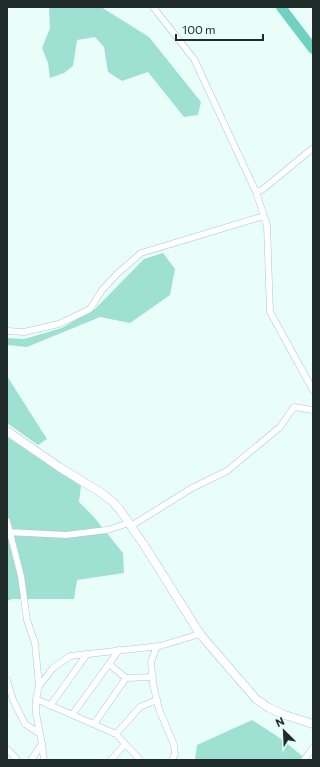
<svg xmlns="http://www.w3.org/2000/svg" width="320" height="767" viewBox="0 0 320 767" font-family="Commissioner,sans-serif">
<rect width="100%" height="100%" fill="#eafef9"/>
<path fill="#9ee0d2" d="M 49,7 L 101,7 L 149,37 L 201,102 L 198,115 L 184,117 L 148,72 L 122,81 L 108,72 L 104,47 L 95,37 L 77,40 L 73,66 L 64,73 L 50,78 L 48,63 L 42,48 L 50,28 Z
M 163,253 L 175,269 L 170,295 L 130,323 L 100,317 L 27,347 L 7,345 L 7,338 L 24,339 L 62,328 L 95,309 L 144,259 Z
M 7,376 L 47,439 L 38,445 L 7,423 Z
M 7,437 L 81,486 L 79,502 L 93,516 L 123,553 L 124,573 L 77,580 L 74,599 L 12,599 L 7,601 Z
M 252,720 L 283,740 L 307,760 L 195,760 L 197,745 Z"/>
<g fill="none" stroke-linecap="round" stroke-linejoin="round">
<path stroke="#6fd1bf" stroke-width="10" d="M 281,7 L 313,49"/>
<defs>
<path id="minor" d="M 153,7 L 194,59 L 256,192 L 267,225 L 270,312 L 313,390
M 256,192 L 262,190 L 313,148
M 7,331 L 24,332 L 59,324 L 82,313 L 90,309 L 102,290 L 118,273 L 141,253 L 264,216
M 7,521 L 21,576 L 27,620 L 35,643 L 39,686 L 36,699 L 36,713 L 42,744 L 44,760
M 131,526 L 192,488 L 227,471 L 280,427 L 294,407 L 313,410
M 7,532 L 66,535 L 107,530 L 129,523
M 157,646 L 151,662 L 153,684 L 159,709 L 174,745 L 175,754 L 172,760
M 109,664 L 126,678 L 153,677
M 7,680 L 13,700 L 25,724 L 39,733
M 39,686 L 53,668 L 70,656 L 160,646 L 200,634
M 36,699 L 116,734 L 140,760
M 50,706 L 87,654
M 72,715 L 119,650
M 94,724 L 126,678
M 116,734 L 140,707 L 157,700
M 7,749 L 16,758 L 14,760
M 31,760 L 42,744
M 111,760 L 125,744
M 304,760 L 313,748"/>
<path id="tertiary" d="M 7,431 L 59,467 L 100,492 L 113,502 L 120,510 L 146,548 L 200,634 L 256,699 L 269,708 L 285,715 L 313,724"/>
</defs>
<use href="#minor" stroke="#aacbc3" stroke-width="7"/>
<use href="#tertiary" stroke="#aacbc3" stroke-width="9"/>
<use href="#minor" stroke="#fff" stroke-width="6"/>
<use href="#tertiary" stroke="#fff" stroke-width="8"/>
</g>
<rect width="320" height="767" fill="none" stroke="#202c2a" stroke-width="16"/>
<g transform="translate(284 731) rotate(336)" stroke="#eafef9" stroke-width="3" paint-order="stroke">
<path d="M0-3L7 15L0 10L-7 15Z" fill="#202c2a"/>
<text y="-6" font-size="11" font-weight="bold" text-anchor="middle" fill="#202c2a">N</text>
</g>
<path d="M176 34v6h87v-6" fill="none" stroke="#202c2a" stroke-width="2"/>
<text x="182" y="34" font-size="12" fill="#202c2a" stroke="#eafef9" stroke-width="3" paint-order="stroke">100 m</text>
</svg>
